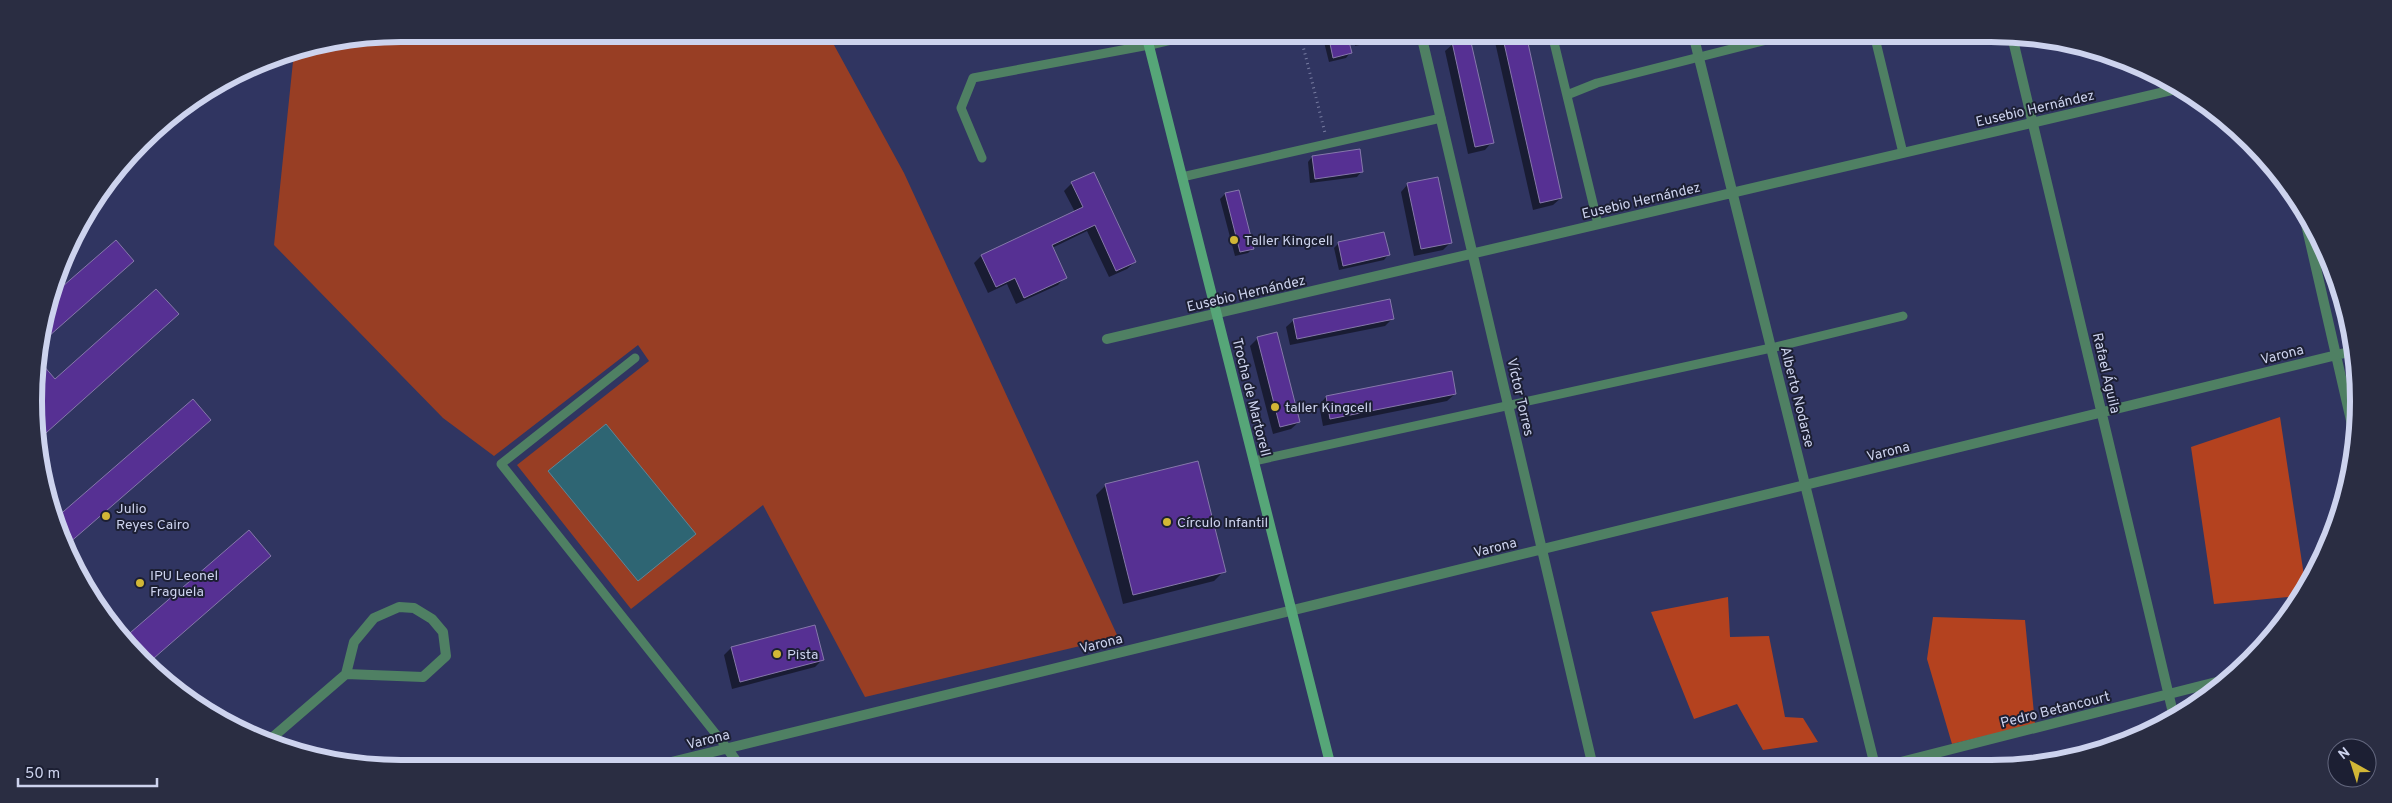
<svg xmlns="http://www.w3.org/2000/svg" width="2392" height="803" viewBox="0 0 2392 803" font-family="Overpass,sans-serif">
<rect width="100%" height="100%" fill="#303561"/>
<path fill="#983e24" d="M 402,34 L 828,34 L 904,173 L 1118,637 L 865,697 L 763,505 L 631,609 L 517,465 L 649,361 L 638,345 L 494,456 L 443,418 L 274,245 L 294,52 L 330,41 Z"/>
<path fill="#b4421f" d="M 2280,417 L 2306,589 L 2300,596 L 2214,604 L 2191,447 Z
M 1728,597 L 1730,637 L 1769,636 L 1785,717 L 1803,718 L 1818,742 L 1763,750 L 1737,704 L 1694,719 L 1651,612 Z
M 1933,617 L 2025,620 L 2035,724 L 1952,744 L 1927,659 Z"/>
<path fill="#2e6573" stroke="#5e8698" d="M 606,424 L 696,534 L 638,581 L 548,471 Z"/>
<path fill="#0007" d="M 1322,34 L 1346,34 L 1350,53 L 1346,58 L 1329,62 Z
M 1353,34 L 1399,34 L 1396,37 L 1355,46 Z
M 1524,34 L 1561,198 L 1553,205 L 1533,210 L 1495,42 L 1503,35 Z
M 1453,44 L 1492,142 L 1485,150 L 1468,154 L 1445,51 Z
M 1312,157 L 1361,172 L 1357,177 L 1310,183 L 1308,162 Z
M 1072,183 L 1135,262 L 1127,269 L 1109,277 L 1087,231 L 1052,248 L 1065,277 L 1058,285 L 1016,304 L 1007,284 L 988,293 L 974,263 L 981,256 L 1075,212 L 1064,191 Z
M 1408,184 L 1451,242 L 1443,250 L 1414,256 L 1401,192 Z
M 1238,191 L 1253,248 L 1248,253 L 1235,256 L 1220,199 L 1225,194 Z
M 1338,244 L 1388,255 L 1384,260 L 1339,270 L 1334,248 Z
M 1392,319 L 1385,326 L 1290,345 L 1286,327 L 1294,320 Z
M 1258,338 L 1299,422 L 1291,429 L 1273,434 L 1250,346 Z
M 37,360 L 55,380 L 37,440 L 35,426 Z
M 1455,394 L 1447,401 L 1323,426 L 1319,405 L 1326,397 Z
M 1106,485 L 1224,571 L 1214,581 L 1123,604 L 1096,495 Z
M 249,532 L 262,563 L 145,665 L 124,640 Z
M 86,585 L 127,632 L 121,637 L 96,606 Z
M 814,627 L 822,660 L 815,667 L 732,689 L 724,655 L 731,648 Z"/>
<path fill="#563093" stroke="#8678ab" d="M 1328,34 L 1347,34 L 1352,53 L 1333,58 Z
M 1358,34 L 1396,34 L 1360,42 Z
M 1502,34 L 1526,34 L 1562,198 L 1540,203 Z
M 1470,38 L 1494,143 L 1475,147 L 1452,42 Z
M 1360,149 L 1363,172 L 1315,179 L 1312,156 Z
M 1094,172 L 1136,262 L 1116,271 L 1095,225 L 1052,245 L 1067,278 L 1024,298 L 1015,278 L 996,287 L 981,255 L 1083,207 L 1071,182 Z
M 1438,177 L 1452,243 L 1421,249 L 1407,183 Z
M 1239,190 L 1254,249 L 1240,252 L 1225,193 Z
M 1384,232 L 1390,255 L 1343,266 L 1338,242 Z
M 116,240 L 134,261 L 40,344 L 55,293 Z
M 156,289 L 179,314 L 37,441 L 35,426 L 37,358 L 55,379 Z
M 1390,299 L 1394,319 L 1297,339 L 1293,319 Z
M 1277,332 L 1300,422 L 1280,427 L 1257,337 Z
M 1452,371 L 1456,394 L 1330,419 L 1326,396 Z
M 193,399 L 211,420 L 68,544 L 56,518 Z
M 1198,461 L 1226,572 L 1133,595 L 1105,484 Z
M 249,530 L 271,556 L 146,665 L 123,639 Z
M 85,581 L 129,632 L 122,637 L 96,606 Z
M 815,625 L 824,660 L 740,682 L 731,647 Z"/>
<g fill="none" stroke-linecap="round" stroke-linejoin="round">
<path stroke="#787da2" stroke-width="3" stroke-dasharray="1 4" stroke-linecap="butt" d="M 1300,34 L 1325,133"/>
<path stroke="#4f8063" stroke-width="9" d="M 1552,34 L 1598,224
M 1874,34 L 1903,153
M 1567,95 L 1597,83 L 1790,34
M 982,158 L 961,108 L 973,78 L 1149,45
M 1182,177 L 1441,118
M 635,358 L 501,464 L 727,748
M 1254,461 L 1771,348 L 1903,316"/>
<path stroke="#4f8063" stroke-width="10" d="M 1421,34 L 1593,767
M 1693,34 L 1875,766
M 2012,36 L 2174,717
M 1149,45 L 1195,34
M 2302,207 L 2355,438
M 1107,339 L 2181,88
M 266,743 L 346,674 L 354,642 L 374,618 L 399,607 L 414,608 L 432,619 L 443,632 L 446,656 L 423,677 L 346,674
M 727,748 L 742,769
M 1885,766 L 2232,678
M 643,769 L 2353,351"/>
<path stroke="#56a678" stroke-width="10" d="M 1146,34 L 1331,767"/>
</g>
<g fill="#d2b736" stroke="#1c1f33" stroke-width="2">
<circle cx="1234" cy="240" r="5"/>
<circle cx="1275" cy="407" r="5"/>
<circle cx="106" cy="516" r="5"/>
<circle cx="1167" cy="522" r="5"/>
<circle cx="140" cy="583" r="5"/>
<circle cx="777" cy="654" r="5"/>
</g>
<g text-anchor="middle" stroke-width="4" stroke-linejoin="round" paint-order="stroke">
<g font-size="14" fill="#cdd3ee" stroke="#1c1f33">
<text transform="translate(2035 108) rotate(-13)" y="5">Eusebio Hernández</text>
<text transform="translate(1641 200) rotate(-13)" y="5">Eusebio Hernández</text>
<text transform="translate(1246 293) rotate(-13)" y="5">Eusebio Hernández</text>
<text transform="translate(2282 354) rotate(-14)" y="5">Varona</text>
<text transform="translate(2107 373) rotate(77)" y="5">Rafael Águila</text>
<text transform="translate(1252 397) rotate(76)" y="5">Trocha de Martorell</text>
<text transform="translate(1521 397) rotate(77)" y="5">Víctor Torres</text>
<text transform="translate(1798 397) rotate(76)" y="5">Alberto Nodarse</text>
<text transform="translate(1888 451) rotate(-14)" y="5">Varona</text>
<text transform="translate(1495 547) rotate(-14)" y="5">Varona</text>
<text transform="translate(1101 643) rotate(-14)" y="5">Varona</text>
<text transform="translate(2055 709) rotate(-14)" y="5">Pedro Betancourt</text>
<text transform="translate(708 739) rotate(-14)" y="5">Varona</text>
</g>
<g font-size="14" fill="#cdd3ee" stroke="#1c1f33" text-anchor="start">
<text x="1244" y="245">Taller Kingcell</text>
<text x="1285" y="412">taller Kingcell</text>
<text x="116" y="513">Julio<tspan x="116" dy="16">Reyes Cairo</tspan></text>
<text x="1177" y="527">Círculo Infantil</text>
<text x="150" y="580">IPU Leonel<tspan x="150" dy="16">Fraguela</tspan></text>
<text x="787" y="659">Pista</text>
</g>
</g>
<path d="M0 0H2392V803H0ZM401 42H1991A359 359 0 0 1 2350 401V401A359 359 0 0 1 1991 760H401A359 359 0 0 1 42 401V401A359 359 0 0 1 401 42Z" fill="#2a2d42" fill-rule="evenodd"/>
<path fill="none" stroke="#cdd3ee" stroke-width="6" d="M401 42H1991A359 359 0 0 1 2350 401V401A359 359 0 0 1 1991 760H401A359 359 0 0 1 42 401V401A359 359 0 0 1 401 42Z"/>
<g transform="translate(2352 763) rotate(321)"><circle r="24" fill="#1c1f33" stroke="#63677e"/>
<path d="M0-4L9 19L0 12L-9 19Z" fill="#d2b736"/>
<text y="-8" font-size="14" font-weight="bold" text-anchor="middle" fill="#cdd3ee">N</text>
</g>
<path d="M18 778v8h139v-8" fill="none" stroke="#cdd3ee" stroke-width="2.5"/>
<text x="25" y="778" font-size="15" fill="#cdd3ee" stroke="#1c1f33" stroke-width="4" paint-order="stroke">50 m</text>
</svg>
